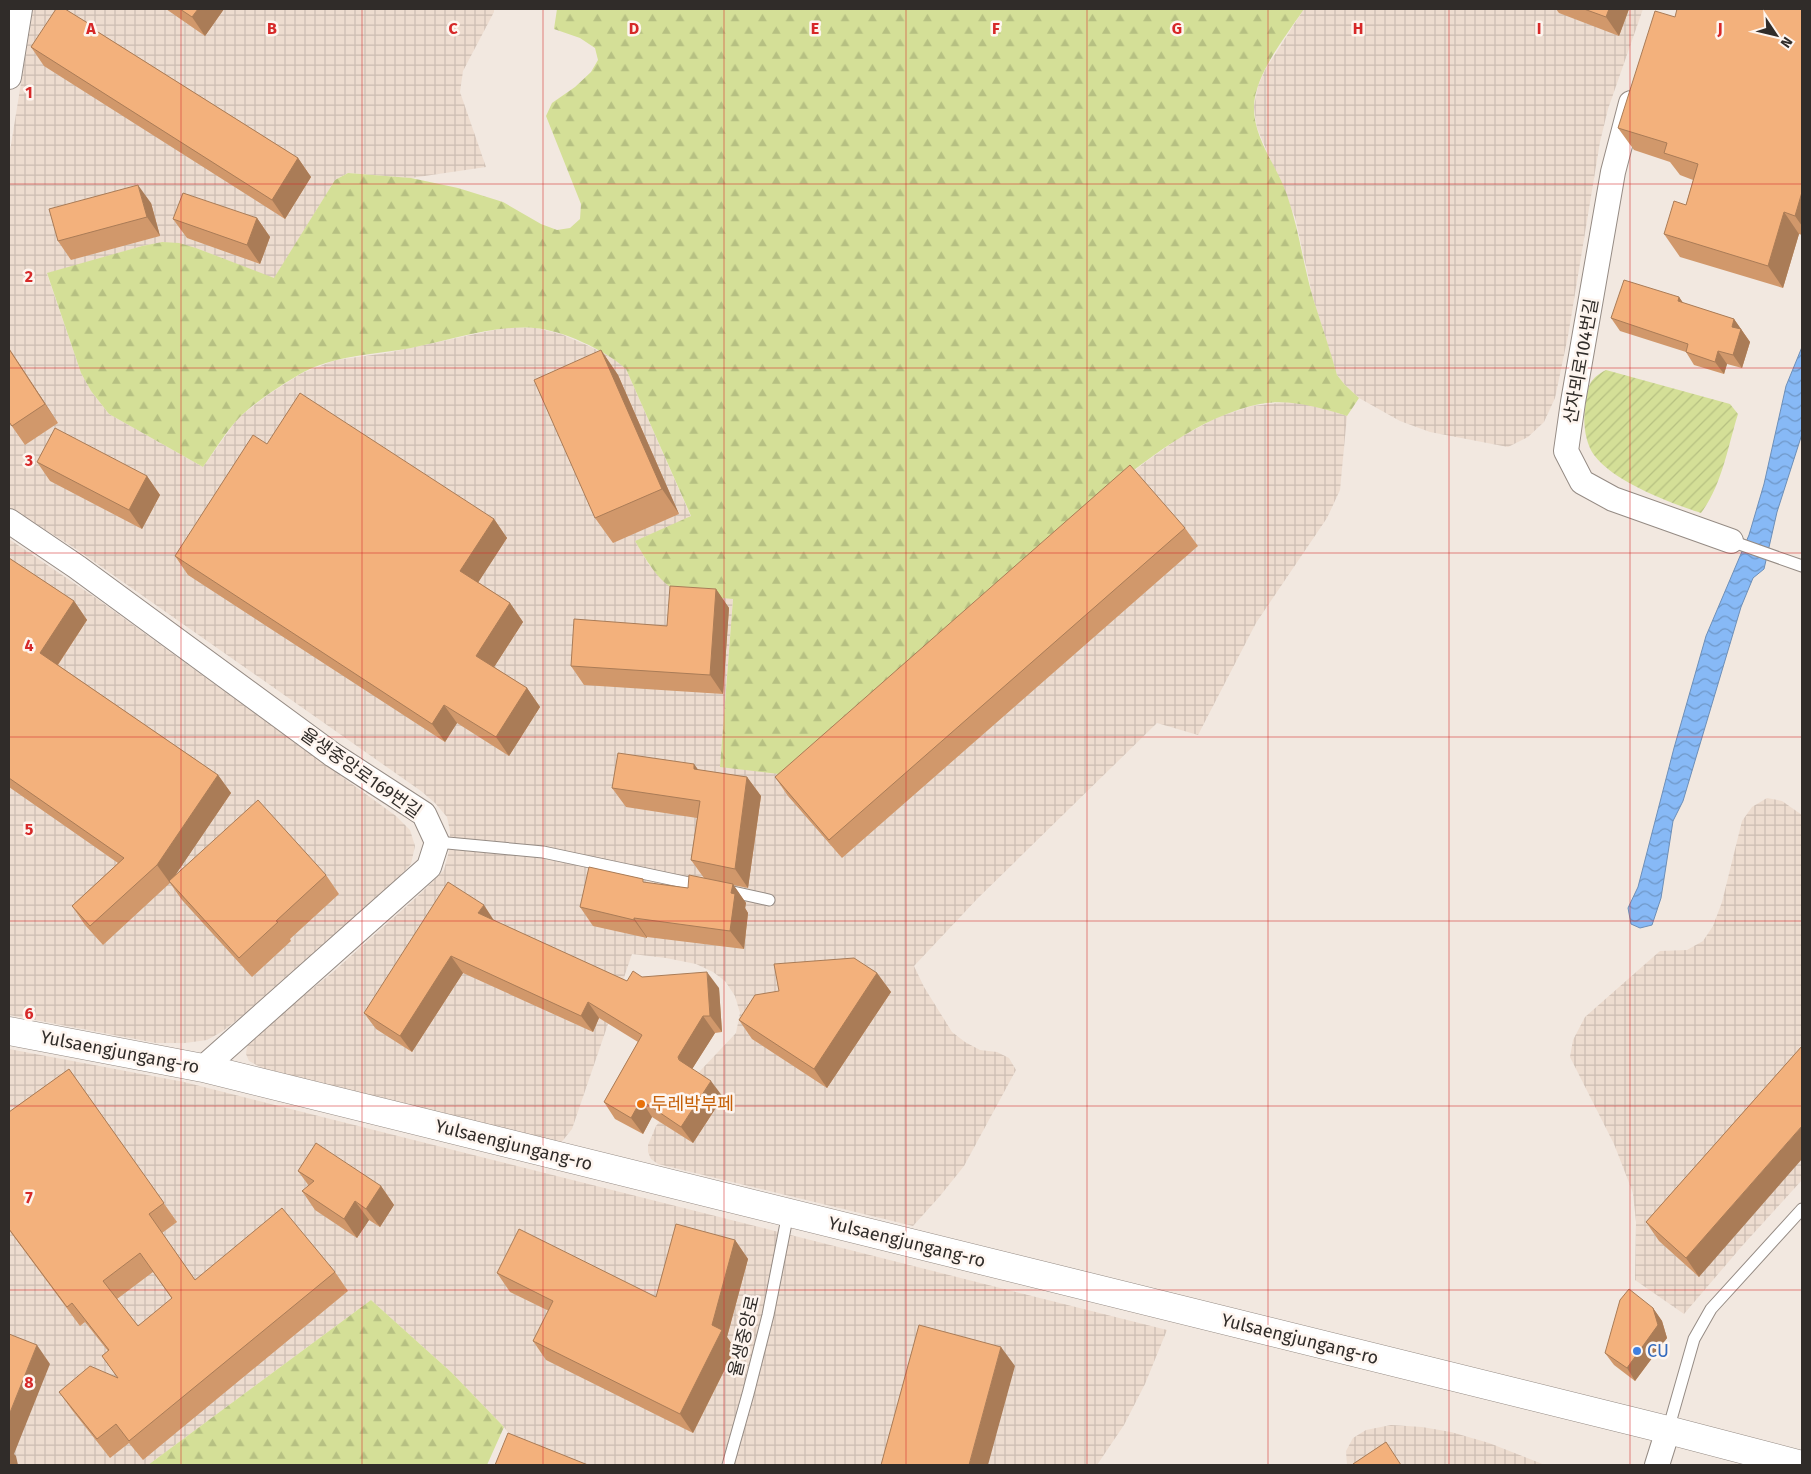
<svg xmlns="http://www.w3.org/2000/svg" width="1811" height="1474" viewBox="0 0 1811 1474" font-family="'Fira Sans','Noto Sans KR',sans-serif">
<defs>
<pattern id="industrial-grid" width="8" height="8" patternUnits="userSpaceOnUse" patternTransform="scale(1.25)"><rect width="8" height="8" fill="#eddccf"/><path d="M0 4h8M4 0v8" fill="none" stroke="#ccbdb2"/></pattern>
<pattern id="forest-firs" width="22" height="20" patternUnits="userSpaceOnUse" patternTransform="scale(1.25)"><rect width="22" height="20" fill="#d4df97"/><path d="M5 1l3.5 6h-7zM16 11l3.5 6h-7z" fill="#b6c082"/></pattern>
<pattern id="garden-furrows" width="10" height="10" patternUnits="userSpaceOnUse" patternTransform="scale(1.25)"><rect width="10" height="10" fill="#d4df97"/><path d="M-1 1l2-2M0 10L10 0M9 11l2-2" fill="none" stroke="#b6c082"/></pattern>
<pattern id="water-waves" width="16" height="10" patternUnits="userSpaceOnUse" patternTransform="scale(1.25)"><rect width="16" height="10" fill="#87b9f6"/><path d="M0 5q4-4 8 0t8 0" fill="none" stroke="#6f97c7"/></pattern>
</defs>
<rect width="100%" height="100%" fill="#f2e8e0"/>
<path fill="url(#industrial-grid)" d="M 33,9 L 494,9 L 494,12 L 463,71 L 460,92 L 486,167 L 411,178 L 348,173 L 335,180 L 274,279 L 196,248 L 162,242 L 142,246 L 47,274 L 81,373 L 91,391 L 109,414 L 203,467 L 238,418 L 269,394 L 302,373 L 336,360 L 387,353 L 508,327 L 536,328 L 561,334 L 591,347 L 616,360 L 626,369 L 691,517 L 635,541 L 649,565 L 674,590 L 690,596 L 733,598 L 720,767 L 909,662 L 994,585 L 1144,463 L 1179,438 L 1218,417 L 1252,406 L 1287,402 L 1314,405 L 1347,416 L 1340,490 L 1327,518 L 1256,623 L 1198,735 L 1157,723 L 978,898 L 914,966 L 924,987 L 952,1032 L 965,1042 L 980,1050 L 997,1052 L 1009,1058 L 1016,1070 L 964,1166 L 940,1196 L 913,1226 L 658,1164 L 651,1159 L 648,1152 L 648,1145 L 656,1126 L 700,1071 L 736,1033 L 740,1013 L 735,996 L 725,981 L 713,972 L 696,964 L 666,958 L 632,954 L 572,1129 L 560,1144 L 268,1071 L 249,1061 L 246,1054 L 247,1047 L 250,1040 L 258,1032 L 333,972 L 420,894 L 444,870 L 450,847 L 450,831 L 447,817 L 435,803 L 421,791 L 76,549 L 9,507 L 9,157 Z
M 1304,9 L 1643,9 L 1608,109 L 1600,142 L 1568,336 L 1555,398 L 1544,422 L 1528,437 L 1508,447 L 1430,432 L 1400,421 L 1359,398 L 1345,385 L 1337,375 L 1313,298 L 1295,217 L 1257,128 L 1254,107 L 1258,86 L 1265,70 Z
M 9,539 L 96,598 L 396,816 L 410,830 L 415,846 L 411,864 L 396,880 L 313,956 L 247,1012 L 223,1031 L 207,1040 L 185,1043 L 156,1043 L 9,1015 Z
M 1767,798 L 1782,801 L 1802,815 L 1802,1180 L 1742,1246 L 1684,1314 L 1635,1280 L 1636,1222 L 1633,1193 L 1614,1144 L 1570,1057 L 1573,1040 L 1585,1017 L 1660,951 L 1687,950 L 1703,941 L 1713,926 L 1722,902 L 1742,821 L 1752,807 Z
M 9,1049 L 184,1082 L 1167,1330 L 1145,1384 L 1124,1425 L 1097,1465 L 504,1465 L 515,1442 L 504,1427 L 451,1372 L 371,1300 L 148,1465 L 9,1465 Z
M 1391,1425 L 1422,1427 L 1451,1432 L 1489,1443 L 1545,1465 L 1347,1465 L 1346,1451 L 1353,1438 L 1366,1430 Z"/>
<path fill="url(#forest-firs)" d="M 557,9 L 1304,9 C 1286,36 1255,74 1254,106 C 1253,138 1277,166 1287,195 C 1299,229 1303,264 1313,298 C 1321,324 1330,349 1337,375 L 1345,385 L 1359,398 L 1347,416 C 1315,406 1284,397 1251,406 C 1180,425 1124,479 1068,524 C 970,604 876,691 779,774 L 720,767 L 733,599 C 719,597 705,598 691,596 C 663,591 648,563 635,541 L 691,516 L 626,369 C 605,350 562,330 534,328 C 493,325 451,340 411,348 C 374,355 333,355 300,374 C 283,384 252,404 239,418 C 226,431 214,452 203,467 L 109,414 L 91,391 L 81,373 L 47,273 L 142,246 L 162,242 L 179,243 L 196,248 L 274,278 L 335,180 L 348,173 L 411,178 L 458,188 L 503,202 L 541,224 L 557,230 L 570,228 L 580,219 L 581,204 L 546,116 L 552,103 L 575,87 L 591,72 L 598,60 L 595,48 L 580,38 L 554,29 Z
M 371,1300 L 451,1372 L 504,1427 L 487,1465 L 148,1465 Z"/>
<path fill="url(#garden-furrows)" d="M 1606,370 L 1730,404 L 1738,414 C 1728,446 1722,485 1701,513 C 1670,503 1614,482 1594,455 C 1585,442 1583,423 1585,407 C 1588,388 1587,380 1606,370 Z"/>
<path fill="url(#water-waves)" stroke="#6d8fb8" d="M 1802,347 L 1802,434 L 1777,512 L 1764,569 L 1753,578 L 1741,607 L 1683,801 L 1673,821 L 1661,898 L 1652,925 L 1640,928 L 1631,924 L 1628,908 L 1638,887 L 1674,748 L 1706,636 L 1749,535 L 1764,484 L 1786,386 Z"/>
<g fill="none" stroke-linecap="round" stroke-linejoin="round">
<defs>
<path id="service" d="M 1731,541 L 1802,566
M 437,842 L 543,852 L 703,886
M 724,890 L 769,900
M 1668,1430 L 1694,1339 L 1711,1309 L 1802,1209
M 728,1465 L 748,1394 L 768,1315 L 788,1213"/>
<path id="minor" d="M 9,77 L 20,9
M 1631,103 L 1613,172 L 1573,402 L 1566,451 L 1582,482 L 1613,499 L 1731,541
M 9,521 L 77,567 L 333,755 L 424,814 L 437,842 L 429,867 L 203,1068
M 1657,1465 L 1668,1430"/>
<path id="tertiary" d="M 9,1031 L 203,1068 L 1668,1430 L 1802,1465"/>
</defs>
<use href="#service" stroke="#958b84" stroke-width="13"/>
<use href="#minor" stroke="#958b84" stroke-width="26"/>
<use href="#tertiary" stroke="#958b84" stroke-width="29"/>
<use href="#service" stroke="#fff" stroke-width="11"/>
<use href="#minor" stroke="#fff" stroke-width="24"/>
<use href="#tertiary" stroke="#fff" stroke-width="28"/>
</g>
<path fill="#d1986b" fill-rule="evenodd" d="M 166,9 L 224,9 L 205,36 Z
M 1556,9 L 1629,9 L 1619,36 L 1559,13 Z
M 1802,9 L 1802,235 L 1799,234 L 1783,288 L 1680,257 L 1664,234 L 1686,205 L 1693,180 L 1680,175 L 1670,162 L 1634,150 L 1618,128 L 1675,17 Z
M 95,30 L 298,158 L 311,177 L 285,219 L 44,66 L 31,47 Z
M 151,203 L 160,236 L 71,260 L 58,241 Z
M 257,218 L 270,237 L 260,264 L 187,238 L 173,219 Z
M 1679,297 L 1683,303 L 1734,319 L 1750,342 L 1742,368 L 1727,364 L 1724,374 L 1694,365 L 1686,352 L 1620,331 L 1611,318 Z
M 9,348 L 58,423 L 25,445 L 9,422 Z
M 601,350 L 618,375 L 679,514 L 613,543 L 595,518 Z
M 267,444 L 494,519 L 507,538 L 478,582 L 510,603 L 523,622 L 494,667 L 527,688 L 540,707 L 509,756 L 457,723 L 445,742 L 188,575 L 175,556 Z
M 37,462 L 147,476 L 160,495 L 142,529 L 50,481 Z
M 1185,528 L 1198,546 L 842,858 L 788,796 L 775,777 Z
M 9,558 L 74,601 L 87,620 L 58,665 L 218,775 L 231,793 L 176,874 L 326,875 L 339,894 L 290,939 L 291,941 L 252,977 L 182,900 L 170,883 L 103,945 L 85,925 L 72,906 L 118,863 L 9,787 Z
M 716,589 L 729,608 L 723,694 L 584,685 L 571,666 L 667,626 Z
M 699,770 L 747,777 L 761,796 L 748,888 L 733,885 L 746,903 L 745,908 L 748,913 L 744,949 L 647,937 L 647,938 L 593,926 L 580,907 L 646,883 L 688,888 L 704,878 L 691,860 L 697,818 L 626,807 L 612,788 Z
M 494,921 L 627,981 L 642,977 L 719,988 L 722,1032 L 715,1033 L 692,1069 L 723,1097 L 693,1143 L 652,1117 L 643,1134 L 615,1119 L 604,1102 L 638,1042 L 599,1018 L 593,1032 L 463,973 L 412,1052 L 376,1029 L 364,1013 Z
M 877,973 L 891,992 L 827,1088 L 752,1039 L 739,1020 Z
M 1802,1046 L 1699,1277 L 1659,1241 L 1646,1222 Z
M 69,1069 L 177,1222 L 162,1233 L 195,1280 L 335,1272 L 348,1291 L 143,1460 L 129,1443 L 110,1458 L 72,1410 L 59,1392 L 117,1377 L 102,1356 L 108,1351 L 85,1322 L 80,1326 L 9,1230 L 9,1112 ZM 153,1272 L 172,1299 L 138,1326 L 117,1299 Z
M 298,1171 L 381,1186 L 394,1205 L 380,1227 L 369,1220 L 357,1238 L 315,1210 L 302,1191 L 309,1186 Z
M 735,1240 L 748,1259 L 727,1337 L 735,1349 L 693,1433 L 546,1360 L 533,1341 L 549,1311 L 510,1292 L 497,1273 L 656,1297 Z
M 1653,1308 L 1662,1321 L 1667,1338 L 1635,1381 L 1614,1365 L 1605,1353 Z"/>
<path fill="#aa7c57" d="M 198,9 L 224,9 L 205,36 L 192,17 Z
M 1609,9 L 1629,9 L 1619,36 L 1606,17 Z
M 298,158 L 311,177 L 285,219 L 272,200 Z
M 138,185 L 151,203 L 160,236 L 147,217 Z
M 1802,192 L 1802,226 L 1795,216 Z
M 1784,212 L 1799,234 L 1783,288 L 1768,266 Z
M 257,218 L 270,237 L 260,264 L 247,245 Z
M 1679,297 L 1688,310 L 1678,301 Z
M 1734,319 L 1750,342 L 1742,368 L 1733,355 L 1732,327 Z
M 9,348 L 58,423 L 45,404 Z
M 601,350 L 618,375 L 679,514 L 662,489 Z
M 1718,351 L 1727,364 L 1724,374 L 1715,362 Z
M 147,476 L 160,495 L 142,529 L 129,510 Z
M 494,519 L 507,538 L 474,589 L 460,571 Z
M 716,589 L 729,608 L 723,694 L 710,675 Z
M 74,601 L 87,620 L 53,672 L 40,653 Z
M 510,603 L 523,622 L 489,675 L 476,656 Z
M 527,688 L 540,707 L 509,756 L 496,737 Z
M 444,705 L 457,723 L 445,742 L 432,724 Z
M 694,764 L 708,783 L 694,769 Z
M 218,775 L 231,793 L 170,883 L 157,865 Z
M 747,777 L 761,796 L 748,888 L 735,869 Z
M 733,884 L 746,903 L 745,908 L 748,913 L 744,949 L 730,931 L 731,893 Z
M 484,905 L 495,922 L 478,913 Z
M 634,918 L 647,937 L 647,938 L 634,920 Z
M 451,956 L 463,973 L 412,1052 L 400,1036 Z
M 707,972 L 719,988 L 722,1032 L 710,1016 Z
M 877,973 L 891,992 L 827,1088 L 814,1069 Z
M 588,1002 L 599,1018 L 593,1032 L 581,1016 Z
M 703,1016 L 715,1033 L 689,1074 L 678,1057 Z
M 711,1081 L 723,1097 L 693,1143 L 681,1127 Z
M 641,1100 L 652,1117 L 643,1134 L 631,1118 Z
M 1802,1126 L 1802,1159 L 1699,1277 L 1686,1258 Z
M 381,1186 L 394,1205 L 380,1227 L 366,1209 Z
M 355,1201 L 369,1220 L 357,1238 L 344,1219 Z
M 735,1240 L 748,1259 L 727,1337 L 735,1349 L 693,1433 L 680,1414 L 712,1325 Z
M 1653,1308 L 1662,1321 L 1667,1338 L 1635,1381 L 1627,1368 Z
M 37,1345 L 50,1364 L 14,1454 L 16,1456 L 18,1465 L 9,1465 L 9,1415 Z
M 1001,1347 L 1015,1366 L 988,1465 L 969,1465 Z"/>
<path fill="#f3b17c" stroke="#aa7c57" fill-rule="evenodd" d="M 56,9 L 65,9 L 91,25 L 90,27 L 298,158 L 272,200 L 31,47 Z
M 180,9 L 198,9 L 192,17 Z
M 1584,9 L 1609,9 L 1606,17 Z
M 1677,9 L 1802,9 L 1802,192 L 1795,216 L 1784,212 L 1768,266 L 1664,234 L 1674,201 L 1686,205 L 1698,164 L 1664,153 L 1667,143 L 1618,128 L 1655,11 L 1675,17 Z
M 138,185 L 147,217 L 58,241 L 49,209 Z
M 183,193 L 257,218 L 247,245 L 173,219 Z
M 1624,280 L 1679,297 L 1678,301 L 1734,319 L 1732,327 L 1741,329 L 1733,355 L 1718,351 L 1715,362 L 1686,352 L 1688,344 L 1611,318 Z
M 9,349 L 45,404 L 12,426 L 9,422 Z
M 601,350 L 662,489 L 595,518 L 534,380 Z
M 300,393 L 494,519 L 460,571 L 510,603 L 476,656 L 527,688 L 496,737 L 444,705 L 432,724 L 175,556 L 253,435 L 267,444 Z
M 55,428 L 147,476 L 129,510 L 37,462 Z
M 1130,465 L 1185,528 L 829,840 L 775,777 Z
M 9,558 L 74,601 L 40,653 L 218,775 L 157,865 L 90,926 L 72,906 L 124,858 L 9,778 Z
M 670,586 L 716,589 L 710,675 L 571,666 L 574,619 L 667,626 Z
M 618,753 L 694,764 L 694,769 L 747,777 L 735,869 L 691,860 L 700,801 L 612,788 Z
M 258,800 L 326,875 L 276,921 L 278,922 L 239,958 L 169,881 Z
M 589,867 L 643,879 L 643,882 L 688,888 L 689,875 L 733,884 L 731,893 L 735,894 L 730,931 L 634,918 L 634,920 L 580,907 Z
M 448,882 L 484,905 L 478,913 L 627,981 L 633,971 L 642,977 L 707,972 L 710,1016 L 703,1016 L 678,1057 L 679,1060 L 711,1081 L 681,1127 L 641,1100 L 631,1118 L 604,1102 L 642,1035 L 588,1002 L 581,1016 L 451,956 L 400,1036 L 364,1013 Z
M 854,958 L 877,973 L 814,1069 L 739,1020 L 755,995 L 779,991 L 774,964 Z
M 1802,1046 L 1802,1126 L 1686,1258 L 1646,1222 Z
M 69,1069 L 164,1203 L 149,1214 L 195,1280 L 282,1208 L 335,1272 L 129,1441 L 116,1424 L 97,1439 L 59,1392 L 90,1366 L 118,1378 L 102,1356 L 109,1350 L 72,1303 L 67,1307 L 9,1229 L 9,1112 ZM 140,1253 L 172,1298 L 138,1326 L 103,1281 Z
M 316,1143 L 381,1186 L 366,1209 L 355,1201 L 344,1219 L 302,1191 L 314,1181 L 298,1171 Z
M 676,1224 L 735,1240 L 712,1325 L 722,1330 L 680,1414 L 533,1341 L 553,1301 L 497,1273 L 519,1229 L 656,1297 Z
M 1629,1289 L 1653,1308 L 1658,1325 L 1627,1368 L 1605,1353 L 1620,1300 Z
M 919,1325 L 1001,1347 L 969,1465 L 881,1465 Z
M 9,1334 L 37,1345 L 9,1415 Z
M 508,1433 L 588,1465 L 495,1465 Z
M 1386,1442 L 1401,1465 L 1353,1465 L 1353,1464 Z"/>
<path fill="none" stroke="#d62828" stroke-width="1" stroke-opacity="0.55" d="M 181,9 L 181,1465M 362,9 L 362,1465M 543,9 L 543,1465M 724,9 L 724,1465M 906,9 L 906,1465M 1087,9 L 1087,1465M 1268,9 L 1268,1465M 1449,9 L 1449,1465M 1630,9 L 1630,1465M 9,184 L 1802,184M 9,368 L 1802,368M 9,553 L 1802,553M 9,737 L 1802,737M 9,921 L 1802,921M 9,1106 L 1802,1106M 9,1290 L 1802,1290"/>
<circle fill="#e8710a" stroke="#fef5ef" stroke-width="2" cx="641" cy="1104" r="5"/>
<circle fill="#3f7fe0" stroke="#fef5ef" stroke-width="2" cx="1637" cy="1351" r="5"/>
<g text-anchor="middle" stroke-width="5" stroke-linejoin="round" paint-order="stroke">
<g font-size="18" fill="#302c29" stroke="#fef5ef">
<text transform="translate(1581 361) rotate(-80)" y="6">산자뫼로104번길</text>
<text transform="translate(361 773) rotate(35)" y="6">율생중앙로169번길</text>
<text transform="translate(120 1052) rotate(11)" y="6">Yulsaengjungang-ro</text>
<text transform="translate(514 1145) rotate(14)" y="6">Yulsaengjungang-ro</text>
<text transform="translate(907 1242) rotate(14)" y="6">Yulsaengjungang-ro</text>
<text transform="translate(744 1336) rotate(-77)" y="6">율생중앙로</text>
<text transform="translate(1300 1339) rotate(14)" y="6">Yulsaengjungang-ro</text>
</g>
<g font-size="18" fill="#c56008" stroke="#fef5ef" text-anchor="start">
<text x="651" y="1110">두레박부페</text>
</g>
<g font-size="18" fill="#366cbe" stroke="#fef5ef" text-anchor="start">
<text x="1647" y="1357">CU</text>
</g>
</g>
<g font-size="16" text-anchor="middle" font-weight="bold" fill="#d62828" stroke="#fef5ef" stroke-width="5" stroke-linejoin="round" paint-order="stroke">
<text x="91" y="34">A</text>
<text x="272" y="34">B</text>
<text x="453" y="34">C</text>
<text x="634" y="34">D</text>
<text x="815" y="34">E</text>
<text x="996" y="34">F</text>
<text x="1177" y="34">G</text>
<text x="1358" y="34">H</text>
<text x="1539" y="34">I</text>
<text x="1720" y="34">J</text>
<text x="29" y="98">1</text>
<text x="29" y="282">2</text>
<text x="29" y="466">3</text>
<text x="29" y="651">4</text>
<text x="29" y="835">5</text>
<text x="29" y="1019">6</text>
<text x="29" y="1203">7</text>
<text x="29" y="1388">8</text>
</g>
<rect width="1811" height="1474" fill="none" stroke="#302c29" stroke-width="20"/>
<g transform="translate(1776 35) rotate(125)" stroke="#fef5ef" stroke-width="4" paint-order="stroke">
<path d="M0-4L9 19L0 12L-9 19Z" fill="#302c29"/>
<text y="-8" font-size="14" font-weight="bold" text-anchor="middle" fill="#302c29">N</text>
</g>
</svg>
